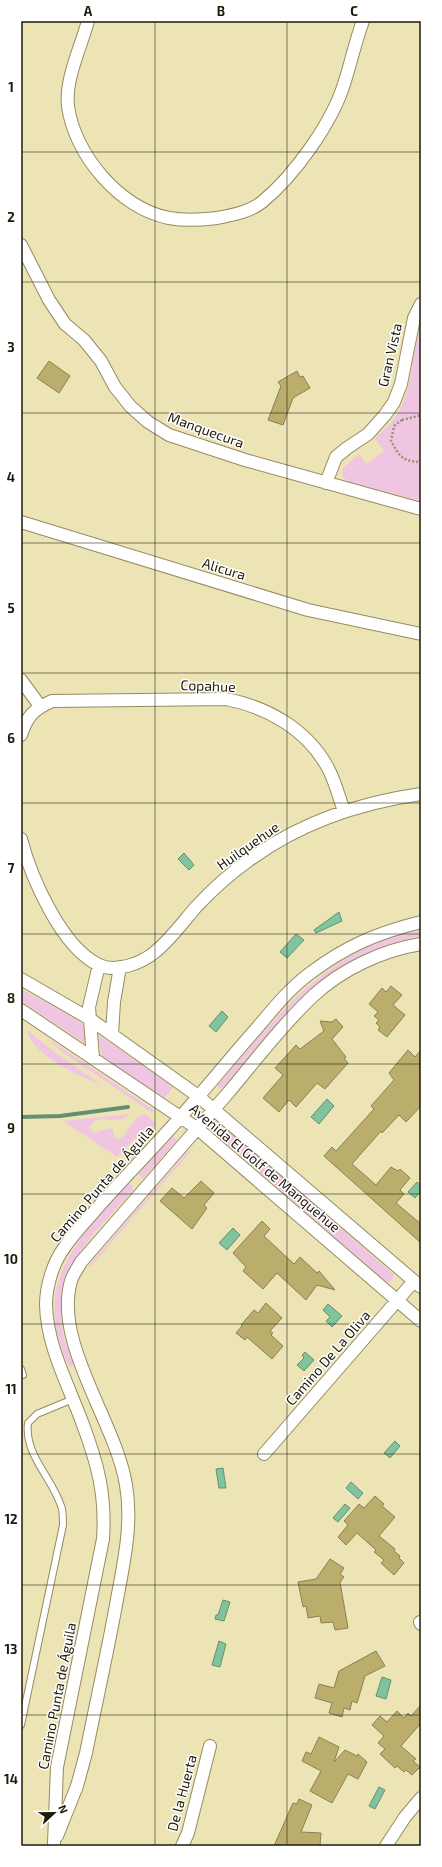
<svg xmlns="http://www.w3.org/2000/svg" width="442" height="1867" viewBox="0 0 442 1867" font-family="'Exo 2',sans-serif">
<rect width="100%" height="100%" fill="#ede4b6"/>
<path fill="#efc5e2" d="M 421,326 L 421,501 L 349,482 L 343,477 L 342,469 L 359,454 L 366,464 L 384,451 L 375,438 C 383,431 393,422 398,413 C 414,386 411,354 421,326 Z
M 421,930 L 421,936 C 324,954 281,1020 221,1089 L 217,1086 C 277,1017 325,948 421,930 Z
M 21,989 L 61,1010 L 87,1027 L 88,1043 L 86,1044 L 21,1001 Z
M 27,1030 L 56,1053 L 103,1086 C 79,1075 34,1058 27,1030 Z
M 100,1036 L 173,1087 L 165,1098 L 103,1058 L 98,1039 Z
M 46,1037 L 154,1110 L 152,1113 L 61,1051 Z
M 130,1114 C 116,1128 96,1110 90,1128 L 94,1133 L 110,1128 L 113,1130 L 115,1138 L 119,1139 C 131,1133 130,1117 145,1114 L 156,1123 L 149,1131 L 145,1128 L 117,1157 L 63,1121 Z
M 224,1129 L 229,1129 L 393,1274 L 393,1278 L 390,1282 L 385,1282 L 221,1138 L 220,1133 Z
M 173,1137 L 177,1140 L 143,1179 L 138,1174 Z
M 189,1150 L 191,1151 L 91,1266 L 89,1265 Z
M 128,1184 L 132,1185 L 133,1190 C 93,1236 49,1270 64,1338 C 66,1347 70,1355 74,1364 L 71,1367 C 64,1361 62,1348 59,1339 C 44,1288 68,1251 101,1214 C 110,1204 118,1193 128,1184 Z"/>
<path fill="#80c39c" stroke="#639070" d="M 184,853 L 194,865 L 189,870 L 178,859 Z
M 339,912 L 342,921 L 316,933 L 314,930 Z
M 296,934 L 304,940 L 287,958 L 280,952 Z
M 222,1011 L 228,1017 L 216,1032 L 209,1026 Z
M 327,1099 L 334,1106 L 319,1124 L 311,1117 Z
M 417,1182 L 421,1186 L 421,1191 L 415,1198 L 408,1192 Z
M 233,1228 L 240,1235 L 227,1250 L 219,1243 Z
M 328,1304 L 342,1316 L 332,1327 L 326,1321 L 330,1317 L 323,1310 Z
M 305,1352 L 314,1360 L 304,1371 L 297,1365 L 304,1358 L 302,1355 Z
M 395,1441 L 400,1446 L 390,1458 L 384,1453 Z
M 223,1468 L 226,1488 L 219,1488 L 216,1469 Z
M 351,1482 L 363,1493 L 358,1499 L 346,1488 Z
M 345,1504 L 350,1508 L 338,1522 L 333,1518 Z
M 223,1600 L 230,1602 L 224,1621 L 215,1619 L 216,1615 L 218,1615 Z
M 219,1641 L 226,1644 L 220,1667 L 212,1665 Z
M 382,1677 L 391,1680 L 386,1699 L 376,1696 Z
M 379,1787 L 385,1790 L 375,1809 L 369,1806 Z"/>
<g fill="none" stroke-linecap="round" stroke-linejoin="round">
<path stroke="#639070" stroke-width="4" d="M 21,1117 L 60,1116 L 128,1107"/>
</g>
<path fill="#bbad6b" stroke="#898156" d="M 49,361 L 70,376 L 59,393 L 37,378 Z
M 297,371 L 300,377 L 303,376 L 310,388 L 293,398 L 283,425 L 268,420 L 281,386 L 278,382 Z
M 391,986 L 402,995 L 393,1005 L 405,1015 L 387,1037 L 378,1030 L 380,1027 L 376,1023 L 379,1020 L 374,1016 L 378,1012 L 369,1004 L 382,988 L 386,992 Z
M 336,1019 L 343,1027 L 332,1039 L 346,1057 L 344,1058 L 348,1063 L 325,1089 L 317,1083 L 296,1107 L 289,1100 L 279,1112 L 263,1098 L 283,1075 L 275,1068 L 296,1045 L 300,1049 L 324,1031 L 320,1021 L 332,1022 Z
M 408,1050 L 415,1057 L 421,1050 L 421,1106 L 406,1122 L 399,1115 L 382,1133 L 381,1131 L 352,1164 L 376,1185 L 391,1167 L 398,1171 L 400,1169 L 410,1178 L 400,1190 L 404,1194 L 396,1203 L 421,1224 L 421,1243 L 324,1156 L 332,1147 L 336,1151 L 374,1109 L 371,1106 L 394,1080 L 389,1073 Z
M 201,1181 L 214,1193 L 204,1205 L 207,1208 L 192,1229 L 160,1201 L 172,1188 L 184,1198 Z
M 262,1221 L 270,1229 L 264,1236 L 294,1264 L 300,1257 L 317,1273 L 319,1271 L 335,1290 L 317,1285 L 306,1300 L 277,1273 L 263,1289 L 243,1271 L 246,1267 L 233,1253 Z
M 266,1303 L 282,1318 L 270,1331 L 273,1333 L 271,1335 L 283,1346 L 272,1359 L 247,1337 L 245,1340 L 236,1333 L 242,1326 L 241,1325 L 254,1310 L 258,1313 Z
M 375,1496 L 384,1504 L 382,1506 L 395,1517 L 379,1536 L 395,1549 L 394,1551 L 400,1556 L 399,1558 L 404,1563 L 394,1575 L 381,1563 L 384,1560 L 374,1552 L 376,1550 L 357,1533 L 346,1545 L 338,1537 L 348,1525 L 344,1521 L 359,1504 L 364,1508 Z
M 330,1559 L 344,1568 L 340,1574 L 344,1577 L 340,1582 L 348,1628 L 335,1630 L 333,1622 L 321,1623 L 320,1616 L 308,1618 L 306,1606 L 303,1607 L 298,1582 L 316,1579 Z
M 376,1651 L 385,1666 L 365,1676 L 357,1703 L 352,1701 L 350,1710 L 344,1708 L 342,1717 L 329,1713 L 332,1703 L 315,1698 L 319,1684 L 334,1688 L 339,1671 Z
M 421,1705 L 421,1723 L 401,1746 L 416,1759 L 413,1761 L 420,1767 L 412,1775 L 406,1770 L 404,1772 L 397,1766 L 395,1768 L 380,1754 L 385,1749 L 378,1743 L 384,1736 L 372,1725 L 380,1716 L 387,1722 L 397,1711 L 404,1718 L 408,1713 L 411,1716 Z
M 319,1737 L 339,1747 L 334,1762 L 345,1750 L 357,1756 L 358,1754 L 367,1762 L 358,1779 L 348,1774 L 332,1803 L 310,1791 L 321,1771 L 302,1761 L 306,1752 L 311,1754 Z
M 299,1799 L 312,1805 L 301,1832 L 321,1833 L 320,1846 L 274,1846 L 293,1803 L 297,1804 Z"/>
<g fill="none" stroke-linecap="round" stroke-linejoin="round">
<defs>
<path id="lane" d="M 21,1369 L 23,1375
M 21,1725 L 63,1525 C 63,1520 63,1514 62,1509 C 54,1479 24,1456 28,1423 L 37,1414 L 73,1399"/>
<path id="street" d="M 88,21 C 81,47 65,79 68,106 C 74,154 120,209 169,218 C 185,221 201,220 217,218 C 232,215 250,212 262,202 C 294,176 332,123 344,84 C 351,63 355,42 363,21
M 21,245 L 49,300 L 65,324 L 84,340 L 101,361 L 115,387 L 131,407 L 148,422 L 169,435 L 245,460 L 421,509
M 326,483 L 336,457 L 347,448 L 368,434 L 385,415 L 394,402 L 401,384 L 414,318 L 421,304
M 21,522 L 308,610 L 421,634
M 21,680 L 40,706
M 21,735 C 27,716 34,709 52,701 L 226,699 C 267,707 307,729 328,768 C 335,781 339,797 344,811
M 21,839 C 31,877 61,947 99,965 C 116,973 142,963 155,952 C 171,939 183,922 196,907 C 212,890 229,874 248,861 C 299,823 358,803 421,794
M 21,979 L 90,1019 L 198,1096 L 421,1287
M 21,1010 L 198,1129 L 421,1321
M 112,1034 L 114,1002 L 120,967
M 93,1058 L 89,1007 L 99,965
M 264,1454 L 414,1281
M 420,1622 L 421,1624
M 57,1836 L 77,1786 L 86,1753 C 96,1703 107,1654 116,1605 C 123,1566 133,1525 126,1485 C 116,1422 53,1343 71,1281 C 73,1274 78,1268 81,1262 C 130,1206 179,1150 228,1093 C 255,1061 282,1025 313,996 C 342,969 383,950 421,944
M 54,1843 L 57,1767 L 103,1539 C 106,1495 98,1464 82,1422 C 68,1384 47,1346 46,1305 C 46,1286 53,1263 64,1248 C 72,1236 82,1225 92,1214 C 116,1186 143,1159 168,1131 C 198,1098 227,1062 257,1028 C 273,1009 289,989 309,974 C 346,946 377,933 421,922
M 182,1846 L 188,1833 L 210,1746
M 386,1846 L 405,1817 L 421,1798"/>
</defs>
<use href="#lane" stroke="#948b61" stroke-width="8"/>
<use href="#street" stroke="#948b61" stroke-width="14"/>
<path stroke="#9a9370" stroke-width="2.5" stroke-dasharray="2 2" stroke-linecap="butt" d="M 402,420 L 394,426 L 391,441 C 400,457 402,461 421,462
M 402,420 L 418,416 L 421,414"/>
<use href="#lane" stroke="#fff" stroke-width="6"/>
<use href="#street" stroke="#fff" stroke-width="12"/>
</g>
<path fill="none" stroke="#1e1a09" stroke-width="1" stroke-opacity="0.55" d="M 155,21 L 155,1846M 287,21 L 287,1846M 21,152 L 421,152M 21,282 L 421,282M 21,413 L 421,413M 21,543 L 421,543M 21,673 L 421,673M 21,803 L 421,803M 21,934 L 421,934M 21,1064 L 421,1064M 21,1194 L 421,1194M 21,1324 L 421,1324M 21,1454 L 421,1454M 21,1585 L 421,1585M 21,1715 L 421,1715"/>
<g text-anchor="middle" stroke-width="3" stroke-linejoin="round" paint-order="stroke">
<g font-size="14" fill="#1e1a09" stroke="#fff">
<text transform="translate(390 355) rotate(-77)" y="5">Gran Vista</text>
<text transform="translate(206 430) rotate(20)" y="5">Manquecura</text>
<text transform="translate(224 569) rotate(17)" y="5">Alicura</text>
<text transform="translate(208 686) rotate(2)" y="5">Copahue</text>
<text transform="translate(248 846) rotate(-35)" y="5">Huilquehue</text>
<text transform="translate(265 1168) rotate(40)" y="5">Avenida El Golf de Manquehue</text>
<text transform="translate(102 1184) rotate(-49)" y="5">Camino Punta de Águila</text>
<text transform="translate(328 1358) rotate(-49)" y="5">Camino De La Oliva</text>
<text transform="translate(57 1696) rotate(-79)" y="5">Camino Punta de Águila</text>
<text transform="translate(182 1793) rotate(-75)" y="5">De la Huerta</text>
</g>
</g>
<rect width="442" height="1867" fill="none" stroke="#ffffff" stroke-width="44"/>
<g transform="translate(54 1813) rotate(68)" stroke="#ffffff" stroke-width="3" paint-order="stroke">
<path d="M0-3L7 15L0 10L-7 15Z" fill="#1e1a09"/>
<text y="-6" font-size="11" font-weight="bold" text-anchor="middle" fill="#1e1a09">N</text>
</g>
<rect x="22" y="22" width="398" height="1823" fill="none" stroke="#1e1a09" stroke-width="1.5"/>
<g font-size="13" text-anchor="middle" font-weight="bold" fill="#1e1a09">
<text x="88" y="16">A</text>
<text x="221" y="16">B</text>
<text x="354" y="16">C</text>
<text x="11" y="92">1</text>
<text x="11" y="222">2</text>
<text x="11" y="352">3</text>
<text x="11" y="482">4</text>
<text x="11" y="613">5</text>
<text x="11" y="743">6</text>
<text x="11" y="873">7</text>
<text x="11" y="1003">8</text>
<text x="11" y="1133">9</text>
<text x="11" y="1264">10</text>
<text x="11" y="1394">11</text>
<text x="11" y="1524">12</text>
<text x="11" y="1654">13</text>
<text x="11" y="1784">14</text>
</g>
</svg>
